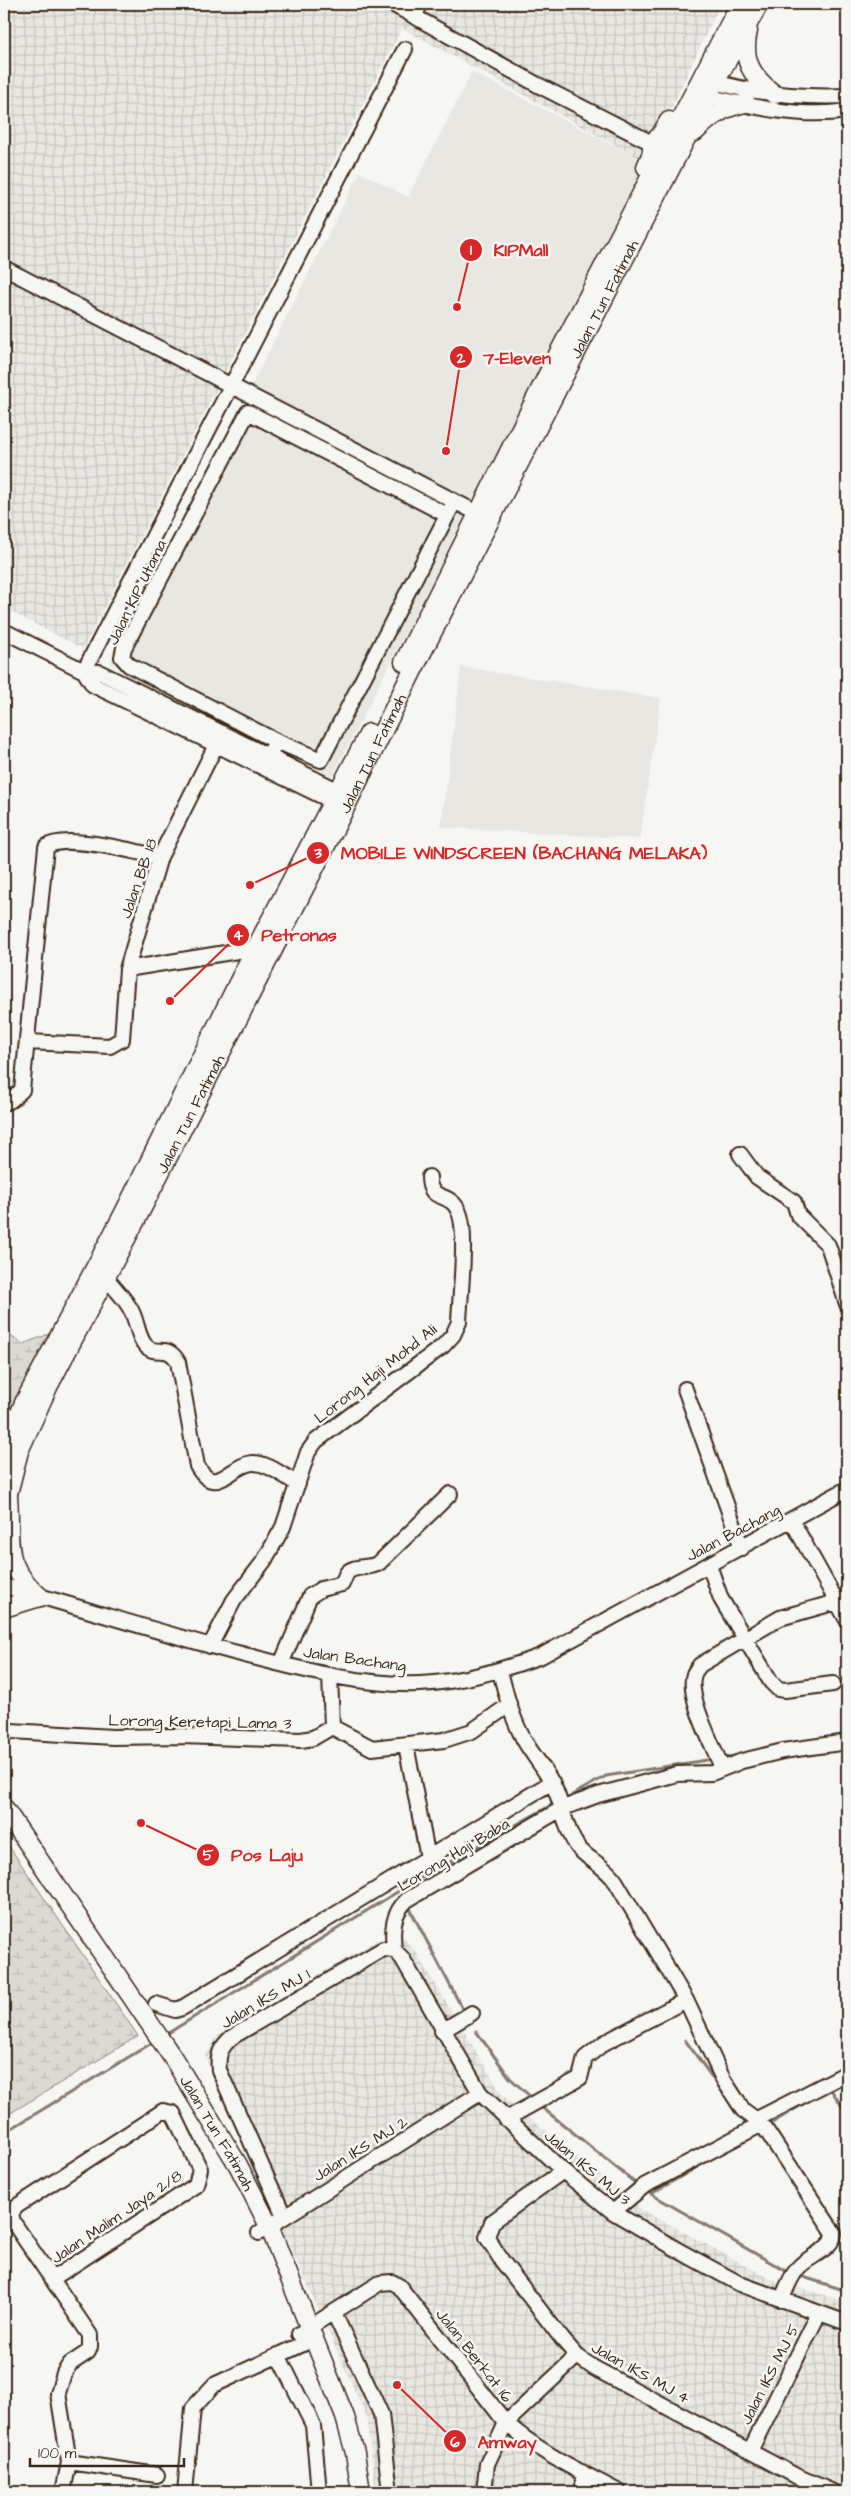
<svg xmlns="http://www.w3.org/2000/svg" width="851" height="2496" viewBox="0 0 851 2496" font-family="'Architects Daughter',sans-serif">
<defs>
<pattern id="industrial-grid" width="8" height="8" patternUnits="userSpaceOnUse" patternTransform="scale(1.25)"><rect width="8" height="8" fill="#e8e7e2"/><path d="M0 4h8M4 0v8" fill="none" stroke="#c8c6c1"/></pattern>
<pattern id="wetland-marsh" width="20" height="14" patternUnits="userSpaceOnUse" patternTransform="scale(1.25)"><rect width="20" height="14" fill="#dad9d3"/><path d="M1 5h8M5 5V1M11 12h8M15 12V8" fill="none" stroke="#bcbab5"/></pattern>
</defs>
<rect width="100%" height="100%" fill="#f6f6f2"/>
<filter id="ink" filterUnits="userSpaceOnUse"><feTurbulence type="fractalNoise" baseFrequency=".02" numOctaves="2"/><feDisplacementMap in="SourceGraphic" scale="10" xChannelSelector="R" yChannelSelector="G"/><feConvolveMatrix kernelMatrix="1 2 1 2 8 2 1 2 1" color-interpolation-filters="sRGB"/></filter>
<g filter="url(#ink)">
<path fill="#e8e7e2" d="M 472,72 L 646,162 L 332,777 L 110,663 L 360,172 L 408,197 Z
M 461,667 L 661,698 L 640,839 L 441,827 Z"/>
<path fill="url(#industrial-grid)" d="M 4,4 L 720,4 L 646,162 L 402,28 L 83,649 L 4,608 Z
M 400,1934 L 416,1952 L 503,2096 L 644,2211 L 771,2279 L 847,2302 L 847,2492 L 376,2492 L 366,2416 L 205,2056 L 218,2035 L 377,1940 Z"/>
<path fill="url(#wetland-marsh)" stroke="#8a8278" d="M 4,1332 L 23,1344 L 49,1334 L 4,1427 Z
M 4,1839 L 138,2036 L 4,2117 Z"/>
<g fill="none" stroke-linecap="round" stroke-linejoin="round">
<path stroke="#857a71" stroke-width="3" d="M 722,1758 L 740,1755
M 572,1795 L 606,1776 L 713,1759
M 410,1909 L 463,2010
M 476,2031 L 510,2078 L 533,2099
M 165,2035 L 402,1889 L 555,1803
M 685,2040 L 725,2095
M 830,2088 L 845,2111
M 539,2105 L 639,2186
M 739,2114 L 748,2128
M 767,2126 L 818,2095
M 4,2133 L 155,2041
M 644,2190 L 791,2274
M 651,2194 L 723,2152
M 797,2275 L 847,2291"/>
<defs>
<path id="minor" d="M 392,4 L 536,84 L 652,143
M 415,16 L 420,4
M 707,80 C 752,93 800,98 847,96
M 698,94 C 745,105 799,119 847,111
M 4,268 L 479,514
M 4,631 L 84,671 L 99,672 L 347,795
M 84,671 L 405,49
M 84,671 L 93,685 L 340,805
M 276,741 L 129,665 L 122,657 L 124,648 L 248,412 L 447,515
M 272,749 L 276,741 L 321,760 L 451,508
M 127,969 L 256,948
M 28,1042 L 110,1046 L 122,1039 L 127,969 L 160,857 L 216,745
M 4,1103 L 11,1100 L 22,1090 L 46,847 C 65,833 136,852 160,857
M 740,1154 L 757,1177 L 794,1202 L 798,1215 L 828,1245 L 847,1304
M 106,1278 C 115,1289 126,1299 132,1312 C 137,1322 138,1337 145,1345 C 157,1358 167,1342 178,1362 L 197,1466 C 216,1499 230,1465 252,1463 C 267,1462 285,1477 298,1484
M 685,1389 L 742,1548
M 792,1521 L 847,1620
M 709,1565 L 721,1599 L 771,1682 L 778,1689 L 785,1690 L 833,1684
M 4,1586 C 82,1608 159,1632 237,1653 C 296,1668 358,1686 420,1684 C 462,1682 502,1670 541,1656 L 847,1489
M 210,1646 L 234,1600 L 264,1561 L 283,1527 L 308,1452 L 316,1441 L 443,1346 L 453,1335 L 459,1322 C 460,1296 467,1236 460,1215 C 451,1188 429,1205 429,1177
M 281,1664 L 310,1596 L 321,1589 L 342,1584 C 344,1580 345,1576 347,1573 C 353,1565 371,1569 379,1563 L 450,1494
M 500,1671 C 506,1695 512,1718 524,1740 C 533,1756 547,1771 555,1789 C 563,1807 565,1829 577,1846 C 587,1860 604,1864 616,1882 L 686,2000 L 723,2079 L 743,2110 L 762,2124 L 834,2233 C 833,2250 808,2256 798,2268 C 790,2278 786,2288 782,2300
M 332,1727 L 372,1748 L 444,1740 L 472,1731 L 509,1705
M 11,1731 L 113,1737 L 181,1736 L 301,1740 L 313,1738 L 332,1727 L 330,1675
M 406,1745 L 428,1858
M 722,1768 C 714,1747 686,1696 694,1674 C 695,1671 698,1668 700,1665 L 780,1618 L 847,1599
M 394,1950 C 392,1930 392,1914 407,1900 L 563,1808 L 598,1795 L 677,1774 L 712,1773 L 742,1761 L 783,1751 L 847,1742
M 156,2004 L 175,2010 L 182,2008 L 552,1782
M 442,2031 L 472,2013
M 506,2119 L 580,2078 L 585,2058 L 604,2043 L 686,2000
M 757,2119 L 847,2073
M 563,2171 L 492,2222 L 487,2237 L 502,2261 L 563,2340 L 577,2356 L 594,2368 L 796,2476 L 833,2492
M 613,2212 L 644,2186 L 762,2124
M 284,2216 L 219,2070 C 217,2054 221,2047 232,2037 L 383,1949 L 394,1950 L 402,1958 L 480,2093 L 563,2171 L 613,2212 L 683,2253 L 740,2284 L 847,2323
M 259,2233 L 480,2093
M 52,2279 L 196,2185 L 200,2169 L 173,2113 L 163,2111 L 17,2206 L 11,2213 L 13,2222 L 90,2335 L 90,2347 L 88,2352 L 70,2364 L 64,2373 L 58,2393 L 69,2462 L 63,2492
M 334,2313 L 381,2414 L 390,2492
M 299,2334 L 380,2283 L 392,2282 L 399,2286 L 506,2423 C 539,2453 580,2471 619,2492
M 278,2355 L 313,2425 L 319,2492
M 750,2451 L 819,2313
M 69,2462 L 157,2475
M 582,2472 L 584,2492
M 185,2492 L 193,2408 L 214,2385 L 303,2344
M 484,2492 L 487,2464 L 506,2423 L 577,2356"/>
<g id="major">
<path d="M 748,31 C 741,60 752,77 774,94"/>
<path d="M 695,132 C 711,116 724,107 746,103"/>
<path d="M 646,167 L 652,153 L 652,143 L 660,136 L 669,121"/>
<path d="M 404,662 L 552,366 L 740,4"/>
<path d="M 4,1452 L 24,1403 L 124,1213 L 249,961 L 369,733"/>
<path d="M 8,1496 C 12,1545 0,1562 40,1597"/>
<path id="s1" d="M 4,1509 L 19,1451 L 49,1385 L 138,1216 L 345,808 L 413,670 L 563,378 L 715,82 L 759,4"/>
<path d="M 4,1608 L 40,1597"/>
<path id="s2" d="M 4,1808 L 173,2058 L 238,2165 L 269,2226 L 345,2417 L 355,2453 L 361,2492"/>
</g>
</defs>
<use href="#minor" stroke="#3b2a1e" stroke-width="18"/>
<use href="#major" stroke="#3b2a1e" stroke-width="21"/>
<use href="#minor" stroke="#f6f6f2" stroke-width="14"/>
<use href="#major" stroke="#f6f6f2" stroke-width="18"/>
</g>
</g>
<g text-anchor="middle" stroke-width="5" stroke-linejoin="round" paint-order="stroke">
<g font-size="16" fill="#3b2a1e" stroke="#f6f6f2">
<text dy="6" stroke="none"><textPath href="#s1" startOffset="1352">Jalan Tun Fatimah</textPath></text>
<text transform="translate(136 592) rotate(-64)" y="6">Jalan KIP Utama</text>
<text dy="6" stroke="none"><textPath href="#s1" startOffset="842">Jalan Tun Fatimah</textPath></text>
<text transform="translate(138 878) rotate(-71)" y="6">Jalan BB 18</text>
<text dy="6" stroke="none"><textPath href="#s1" startOffset="438">Jalan Tun Fatimah</textPath></text>
<text transform="translate(375 1373) rotate(-38)" y="6">Lorong Haji Mohd Ali</text>
<text transform="translate(733 1532) rotate(-28)" y="6">Jalan Bachang</text>
<text transform="translate(355 1658) rotate(8)" y="6">Jalan Bachang</text>
<text transform="translate(200 1721) rotate(1)" y="6">Lorong Keretapi Lama 3</text>
<text transform="translate(453 1854) rotate(-31)" y="6">Lorong Haji Baba</text>
<text transform="translate(265 1998) rotate(-31)" y="6">Jalan IKS MJ 1</text>
<text dy="6" stroke="none"><textPath href="#s2" startOffset="389">Jalan Tun Fatimah</textPath></text>
<text transform="translate(360 2148) rotate(-32)" y="6">Jalan IKS MJ 2</text>
<text transform="translate(588 2167) rotate(40)" y="6">Jalan IKS MJ 3</text>
<text transform="translate(116 2216) rotate(-34)" y="6">Jalan Malim Jaya 2/8</text>
<text transform="translate(475 2355) rotate(52)" y="6">Jalan Berkat 16</text>
<text transform="translate(641 2372) rotate(29)" y="6">Jalan IKS MJ 4</text>
<text transform="translate(769 2374) rotate(-63)" y="6">Jalan IKS MJ 5</text>
</g>
</g>
<path fill="none" stroke="#d62828" stroke-width="2" d="M457 307L471 250M446 451L461 357M250 885L318 853M170 1001L238 935M141 1823L208 1855M397 2385L455 2441"/>
<g fill="#d62828" stroke="#f6f6f2" stroke-width="2">
<circle cx="457" cy="307" r="5"/>
<circle cx="446" cy="451" r="5"/>
<circle cx="250" cy="885" r="5"/>
<circle cx="170" cy="1001" r="5"/>
<circle cx="141" cy="1823" r="5"/>
<circle cx="397" cy="2385" r="5"/>
<circle cx="471" cy="250" r="12"/>
<circle cx="461" cy="357" r="12"/>
<circle cx="318" cy="853" r="12"/>
<circle cx="238" cy="935" r="12"/>
<circle cx="208" cy="1855" r="12"/>
<circle cx="455" cy="2441" r="12"/>
</g>
<g font-size="15" text-anchor="middle" font-weight="bold" fill="#fff">
<text x="471" y="255">1</text>
<text x="461" y="363">2</text>
<text x="318" y="858">3</text>
<text x="238" y="940">4</text>
<text x="208" y="1860">5</text>
<text x="455" y="2447">6</text>
</g>
<g font-size="18" text-anchor="middle" font-weight="bold" fill="#d62828" stroke="#f6f6f2" stroke-width="5" stroke-linejoin="round" paint-order="stroke">
<text x="521" y="256">KIPMall</text>
<text x="517" y="364">7-Eleven</text>
<text x="524" y="859">MOBILE WINDSCREEN (BACHANG MELAKA)</text>
<text x="299" y="941">Petronas</text>
<text x="267" y="1861">Pos Laju</text>
<text x="507" y="2448">Amway</text>
</g>
<rect width="851" height="2496" fill="none" stroke="#f6f6f2" stroke-width="20"/>
<rect x="10" y="10" width="831" height="2476" fill="none" stroke="#3b2a1e" stroke-width="2" filter="url(#ink)"/>
<path d="M30 2458v8h154v-8" fill="none" stroke="#3b2a1e" stroke-width="2.5"/>
<text x="38" y="2458" font-size="15" fill="#3b2a1e" stroke="#f6f6f2" stroke-width="4" paint-order="stroke">100 m</text>
</svg>
